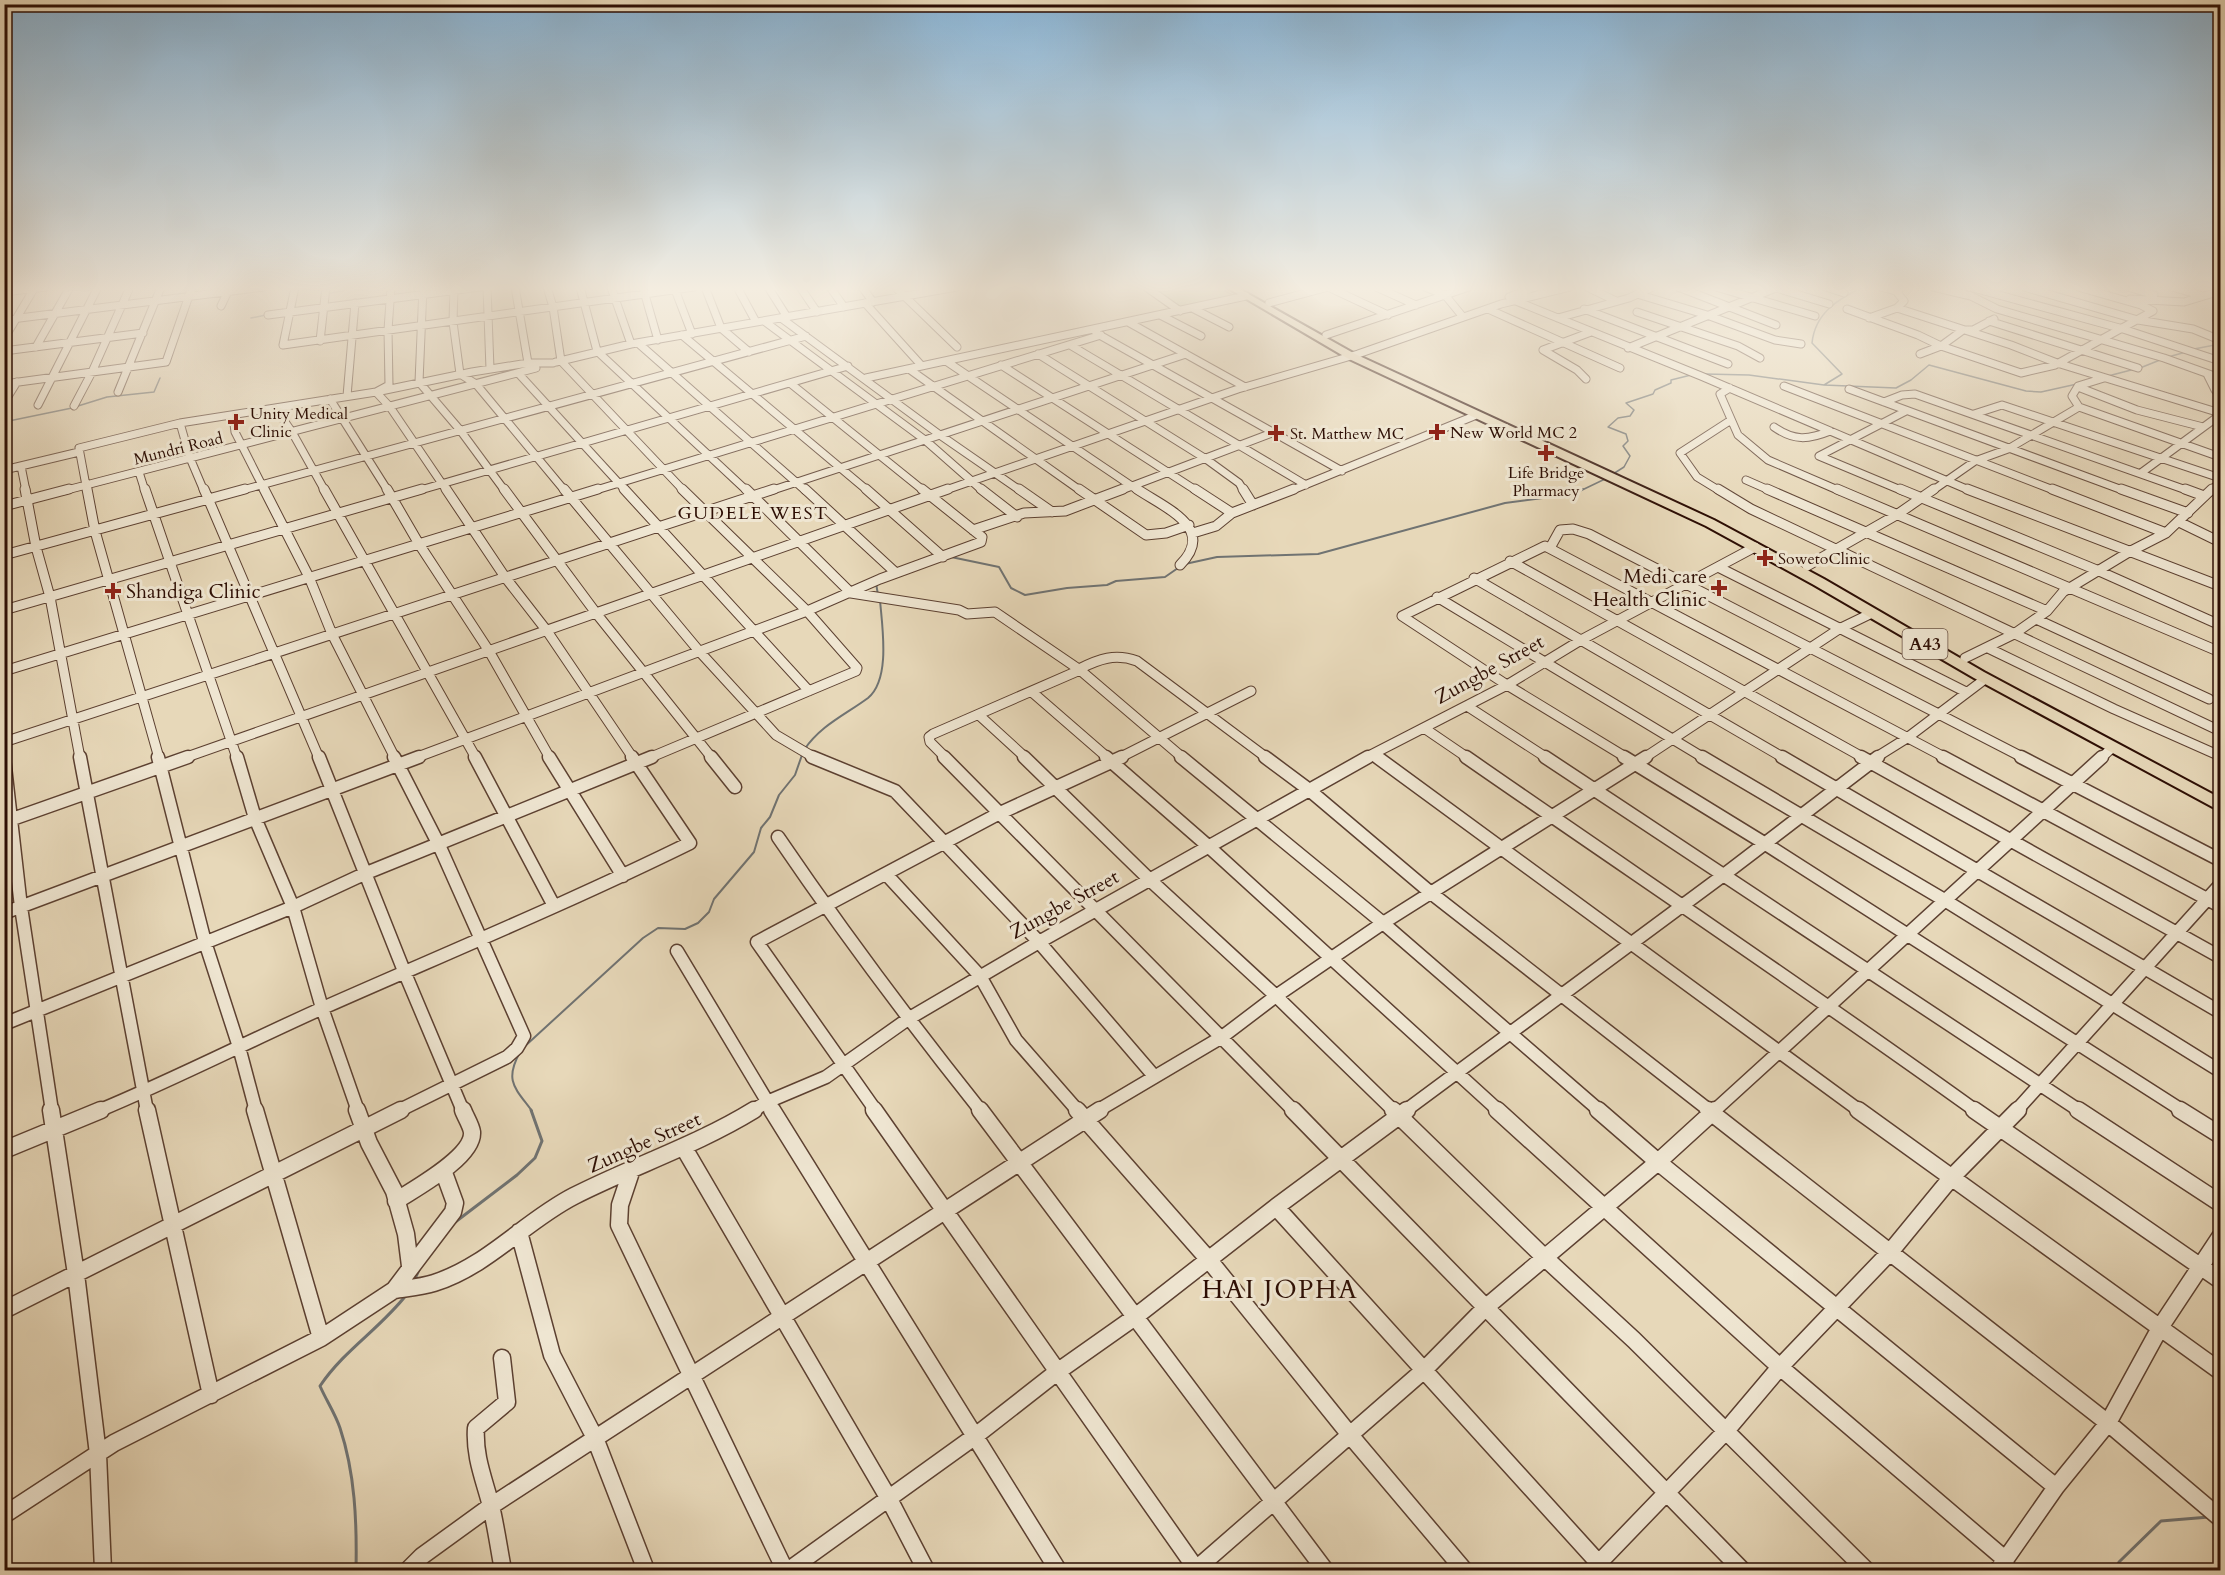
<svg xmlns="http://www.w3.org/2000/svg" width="2225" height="1575" viewBox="0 0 2225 1575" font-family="Cardo,serif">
<rect width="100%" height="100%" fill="#e7d8b9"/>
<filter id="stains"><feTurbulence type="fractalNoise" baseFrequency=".00333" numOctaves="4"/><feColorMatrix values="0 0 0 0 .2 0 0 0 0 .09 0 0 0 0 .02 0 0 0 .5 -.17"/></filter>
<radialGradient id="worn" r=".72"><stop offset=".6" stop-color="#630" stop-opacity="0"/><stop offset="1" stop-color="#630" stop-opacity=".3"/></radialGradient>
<path fill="#b6bf8f" stroke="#72664a" stroke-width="1.5" d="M 1147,287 L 1219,287 L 1236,297 L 1180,309 Z"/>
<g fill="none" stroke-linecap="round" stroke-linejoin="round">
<path stroke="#707372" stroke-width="1.5" d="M 326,294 L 362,287
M 2220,312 L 2214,314 L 2213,321 L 2220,326
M 251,318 L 266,315
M 2194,349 L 2220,344
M 2168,357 L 2186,352
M 2140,368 L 2160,360
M 1705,374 L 1749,375 L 1824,385 L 1896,388 L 1911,380 L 1929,365 L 2026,391 L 2041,392 L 2077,384
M 2108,376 L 2135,369
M 1824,385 L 1842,374 L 1812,343 C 1815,313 1838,299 1863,287
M 78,406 L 107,397 L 154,392 L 160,378
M 4,422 L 72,408
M 1613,474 L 1624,467 L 1630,456 L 1623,446 L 1628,441 L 1626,434 L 1608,427 L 1618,418 L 1630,416 L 1634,410 L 1626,403 L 1653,394 L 1655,390 L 1671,383 L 1671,380 L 1691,375
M 1580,491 L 1605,479"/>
<path stroke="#707372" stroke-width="2" d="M 951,557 L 999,567 L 1011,588 L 1025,595 L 1067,588 L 1107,585 L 1116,581 L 1165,577 L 1178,568
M 1185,564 L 1217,557 L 1318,554 L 1505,503 L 1573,494 L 1583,489
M 876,583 L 878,595
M 804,750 C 821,725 845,715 868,698 C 891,679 882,626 880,600
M 524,1047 L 643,938 L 658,928 L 685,929 L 698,923 L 709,912 L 714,899 L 754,852 L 761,828 L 770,817 L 779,795 L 795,775 L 802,755
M 520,1052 C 504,1081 515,1088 532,1111"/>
<path stroke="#707372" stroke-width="3" d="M 454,1223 L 517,1175 L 535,1158 L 542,1141 L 531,1110
M 414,1281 L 419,1270
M 356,1570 C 357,1522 355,1473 340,1428 C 335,1413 326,1400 320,1386 C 344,1350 381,1328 407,1294
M 2116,1570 L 2119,1562 L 2161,1521 L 2209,1517"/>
<defs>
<path id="minor-far3" d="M 295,287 L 283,345 L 694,287
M 391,287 L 388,330 L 389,385 L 376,392 L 390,407 L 447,491
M 423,287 L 419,382 L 460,430 L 505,491
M 454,287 L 453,322 L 460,374 L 476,384 L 565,491
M 487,287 L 490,369
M 515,287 L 528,363
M 547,287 L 553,307 L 561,361 L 684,491
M 580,287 L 597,351 L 747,491
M 611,287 L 631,344
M 674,287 L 692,334
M 705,287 L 721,328 L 749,352
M 737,287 L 756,322
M 768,287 L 787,317
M 800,287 L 817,312
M 830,287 L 844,307
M 862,287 L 873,302
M 895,287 L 957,347
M 1146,287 L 1180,311
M 1328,287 L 1388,315
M 1376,287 L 1416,305
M 1425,287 L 1445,295 L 1463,317
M 1587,287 L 1616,301
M 1678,287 L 1776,325
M 1716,287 L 1815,316
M 1773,287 L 1829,304
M 1826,287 L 1844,293
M 1881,287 L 1896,291
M 1933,287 L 1971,296 L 1997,309 L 2164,358 L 2220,378
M 1970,287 L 2123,329 L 2220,361
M 2024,287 L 2138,320 L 2193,329 L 2220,340
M 2128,287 L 2154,295
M 2172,287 L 2203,296
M 643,288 L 658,340
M 4,292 L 46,287
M 1637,294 L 1707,315 L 1775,340 L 1801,344
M 1509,297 L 1535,287
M 2130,299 L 2184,302 L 2214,293 L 2220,294
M 1516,301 L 1701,376 L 1971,491
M 865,303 L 921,365
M 1269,303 L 1328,287
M 221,306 L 230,287
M 1192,308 L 1229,327
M 1897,308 L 2011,345 L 2057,363 L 2220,413
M 1488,309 L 1620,368
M 1584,309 L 1728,364
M 1847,309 L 1918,335 L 1941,346 L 2021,373 L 2055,365 L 2153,311 L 2141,305 L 2078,287
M 1637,312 L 1738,346 L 1760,358
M 268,315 L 480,287
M 1160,315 L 1201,336
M 781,318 L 940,435 L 1021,491
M 1558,318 L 1629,298 L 1653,287
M 1869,318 L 1897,308 L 1904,301 L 1896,291 L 1902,287
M 4,320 L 264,287
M 764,321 L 925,440 L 983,491
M 1989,321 L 2138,368
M 1128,322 L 1245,387
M 1096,333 L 1342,471
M 682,335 L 868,491
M 1326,335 L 1469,287
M 4,339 L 35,287
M 320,341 L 326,287
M 638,343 L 806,491
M 1070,345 L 1306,485
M 36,347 L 70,287
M 1628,348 L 1778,287
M 4,351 L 143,333
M 1038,354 L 1206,459 L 1239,483 L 1244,491
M 1920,354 L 1941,346 L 1963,330 L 1973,330 L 1994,319
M 946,361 L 1139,491
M 556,362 L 631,344 L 957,287
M 1001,365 L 1197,491
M 909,369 L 1081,491
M 518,373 L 626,491
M 2207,374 L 2215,390 L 2220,394
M 866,378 L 1246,296
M 1586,379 L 1577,370 L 1543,350 L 1591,332
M 790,383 L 924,491
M 4,384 L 166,362 L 192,287
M 1784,386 L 2056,491
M 2078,387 L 2137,410 L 2203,427
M 1730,388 L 1720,394 L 1738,435 L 1768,460 L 1840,491
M 1849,389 L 2125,491
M 118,392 L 161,287
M 347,396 L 355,303
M 330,399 L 388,491
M 1884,402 L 1902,395 L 1915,394 L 2189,491
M 4,403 L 17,382
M 38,405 L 98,287
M 74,406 L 92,372 L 130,287
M 2079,407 L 2220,457
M 276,409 L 292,432 L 325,491
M 1974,414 L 2002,405 L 2220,478
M 233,416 L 235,432 L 265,491
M 180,423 L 190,458 L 204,491
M 1774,427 C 1794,441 1808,440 1830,431
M 21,466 L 26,491
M 4,470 L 79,452
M 139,472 L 145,491
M 2141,473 L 2220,415
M 1746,480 L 1771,491
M 63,491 L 536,368
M 87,491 L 79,448 L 180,423 L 376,392 L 472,372 L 528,363 L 553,363
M 239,491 L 806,336
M 417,491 L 848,366
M 593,491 L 1101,335
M 770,491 L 1186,354
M 943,491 L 1238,389 L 1358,354 L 1501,304 L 1570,287
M 1119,491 L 1272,433
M 1290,491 L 1474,416
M 1720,491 L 1697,477 L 1680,453 L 1731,420
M 1903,491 L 1819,456 L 1906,411
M 1932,491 L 1975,461 L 2008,449 L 2079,407 L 2072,396 L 2078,386 L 2104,378
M 2211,491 L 2220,482"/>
<path id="minor-far2" d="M 25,489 L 36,547 L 50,597 L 80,758
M 87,489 L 95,531 L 159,758
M 145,489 L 237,758
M 204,489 L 319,758
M 264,489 L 309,577 L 332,634 L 395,758
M 324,489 L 476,758
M 387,489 L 419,544 L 489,651 L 550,758
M 446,489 L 505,577 L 547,631 L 633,758
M 504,489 L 596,613 L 712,758
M 564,489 L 699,651 L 776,735 L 815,758
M 624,489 L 809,691
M 746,489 L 851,593 L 959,610 L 967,614 L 995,612 L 1080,670 L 1183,758
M 805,489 L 896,573
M 866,489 L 943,557
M 981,489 L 1017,517
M 1019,489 L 1052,512
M 1079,489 L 1146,535 L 1166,533 L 1189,525
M 1137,489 C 1165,508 1217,528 1180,565
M 1195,489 L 1232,513
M 1243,489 L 1253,505
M 1718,489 L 1751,509 L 2220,731
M 1767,489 L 2047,611
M 1837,489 L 2220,652
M 1900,489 L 2099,571 L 2220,625
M 1967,489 L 2220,586
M 2052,489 L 2166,533
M 2121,489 L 2188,513
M 2185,489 L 2204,496
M 4,506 L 69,489
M 2179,522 L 2220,542
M 973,530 L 1024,513 L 1065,511 L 1123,489
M 1193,533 L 1216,526 L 1232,513 L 1294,489
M 1550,548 L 1560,530 L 1573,529 L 1589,534 L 2024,758
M 4,555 L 245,489
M 1510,561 L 1864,758
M 1807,566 L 1898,514 L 1934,489
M 1718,567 L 1966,692
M 1474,578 L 1784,758
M 1437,597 L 1704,758
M 4,610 L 422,489
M 2036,619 L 2209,699
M 1988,648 L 2114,709 L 2220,756
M 1965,658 L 2014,634 L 2047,611 L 2063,592 L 2129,552 L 2166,533 L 2212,489
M 1079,669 C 1099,659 1115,653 1137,661 L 1267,758
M 4,671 L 598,489
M 1032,692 L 1108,758
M 1467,706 L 1547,758
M 980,716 L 1026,758
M 1424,728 L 1468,758
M 4,742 L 774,489
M 1373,754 L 1379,758
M 184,758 L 948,489
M 415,758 L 807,611 L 880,579 L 981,542 L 982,537 L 922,489
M 649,758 L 856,671 L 857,668 L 807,611 L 682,489
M 946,758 L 930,742 L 929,737 L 933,734 L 1080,670
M 1119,758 L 1251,691
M 1365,758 L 1507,685 L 1581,640 L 1755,547
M 1627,758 L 1507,685 L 1402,616 L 1545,546 L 1946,758
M 1644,758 L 1839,629 L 1872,613
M 1875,758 L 1907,738 L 1985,679
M 2101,758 L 2112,748"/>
<path id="minor-far1" d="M 80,757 L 147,1111
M 158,757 L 205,942 L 239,1047 L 256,1111
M 237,757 L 255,818 L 293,907 L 322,1008 L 358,1111
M 319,757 L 404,971 L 463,1111
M 394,757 L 439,845 L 524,1036 L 517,1048 L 507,1057 L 398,1111
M 475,757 L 554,906
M 549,757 L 623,876
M 711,757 L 735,787
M 812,757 L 895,791 L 1039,942 L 1154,1076
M 944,757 L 1294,1111
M 1024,757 L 1150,880 L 1276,996 L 1394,1111
M 1106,757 L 1208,846 L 1499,1111
M 1181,757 L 1383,923 L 1600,1111
M 1265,757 L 1308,789 L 1431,893 L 1710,1111
M 1377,757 L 1860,1111
M 1466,757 C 1636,875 1808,990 1976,1111
M 1545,757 L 2080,1111
M 1624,757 L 1764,843 L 2183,1111
M 1702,757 L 1946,901 L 2220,1071
M 1782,757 L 2220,1012
M 1861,757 L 2220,957
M 1943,757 L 2220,906
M 2021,757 L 2220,860
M 4,758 L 21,907 L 52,1111
M 4,822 L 188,757
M 778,837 C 842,931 910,1022 981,1111
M 886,874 L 980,976 L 1016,1040 L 1078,1111
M 4,913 L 419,757
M 677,951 L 773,1111
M 4,1024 L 293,907 L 364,874 L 652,757
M 98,1111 C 175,1079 249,1041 325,1007 C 447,953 570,902 690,843 L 632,757
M 752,1111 L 767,1102 L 826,1077 L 908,1019 L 1039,942 L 1368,757
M 876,1111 L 757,942 L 998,814 L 1122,757
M 1097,1111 L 1222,1037 L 1276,996 L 1383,923 L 1646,757
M 1405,1111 L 1725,874 L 1878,757
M 1714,1111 L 2102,757
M 2016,1111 L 2220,885"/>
<path id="minor" d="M 51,1110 L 76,1274 L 98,1454 L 103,1570
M 147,1110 L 211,1395
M 255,1110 L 321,1338
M 357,1110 L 369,1143 L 394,1191 L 406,1234 L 410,1266
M 772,1110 L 1058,1570
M 874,1110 L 1197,1570
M 980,1110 L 1325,1570
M 1077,1110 L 1209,1260 L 1350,1435 L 1464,1570
M 1293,1110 L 1742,1570
M 1393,1110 L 1544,1257 L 1634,1340 L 1866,1570
M 1497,1110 L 1780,1367 L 2006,1560
M 1598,1110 L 1658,1162 L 2056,1487
M 1708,1110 L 2108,1423 L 2220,1518
M 1858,1110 L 2220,1371
M 1974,1110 L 2220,1280
M 2078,1110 L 2220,1203
M 2180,1110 L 2220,1135
M 684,1148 L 889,1499 L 926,1570
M 4,1150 L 101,1110
M 631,1172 L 620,1205 L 619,1225 L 785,1570
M 396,1201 C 414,1189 474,1157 472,1132 C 471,1125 465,1116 463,1110
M 1276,1207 L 1605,1570
M 519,1232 L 552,1355 L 595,1438 L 646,1570
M 394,1290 C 407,1288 422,1287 434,1283 C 488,1266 525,1221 574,1196 C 633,1166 697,1145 754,1110
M 4,1310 L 401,1110
M 502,1358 L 507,1402 L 476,1428 C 474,1456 484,1479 491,1506 C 496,1527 499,1549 503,1570
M 4,1515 L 114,1443 L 321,1338 L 394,1290 L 453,1212 L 455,1203 L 443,1170
M 408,1570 L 422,1556 L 491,1506 L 1100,1110
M 789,1570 L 974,1437 L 1057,1372 L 1135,1317 L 1276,1207 L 1407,1110
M 1195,1570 L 1423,1371 L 1485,1308 L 1658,1162 L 1715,1110
M 1592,1570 L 1725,1432 L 1780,1367 L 1891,1251 L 1951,1178 L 2018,1110
M 1998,1570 L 2056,1487 L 2108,1423 L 2161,1326 L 2220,1237"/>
<path id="trunk" d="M 1226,287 L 1236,287 L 1355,354 L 1714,520 L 1824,579 L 1984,672 L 2220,798 L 2220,811 L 1974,678 L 1814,585 L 1706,526 L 1347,358 Z"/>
</defs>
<use href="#minor-far3" stroke="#5c4031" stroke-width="9"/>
<use href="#minor-far2" stroke="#5c4031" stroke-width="11"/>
<use href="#minor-far1" stroke="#5c4031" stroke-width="15"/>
<use href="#minor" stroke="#5c4031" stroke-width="19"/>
<use href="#trunk" stroke="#2d0e04" stroke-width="4"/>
<use href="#minor-far3" stroke="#efe6d2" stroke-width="7"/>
<use href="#minor-far2" stroke="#efe6d2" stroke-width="9"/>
<use href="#minor-far1" stroke="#efe6d2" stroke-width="12"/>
<use href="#minor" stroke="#efe6d2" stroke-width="16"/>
<use href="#trunk" fill="#e7d8b9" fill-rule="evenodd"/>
</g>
<linearGradient id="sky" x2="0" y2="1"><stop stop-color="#8ab5d6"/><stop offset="0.57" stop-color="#f4ede0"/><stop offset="1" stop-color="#f4ede0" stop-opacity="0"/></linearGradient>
<rect width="2225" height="507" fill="url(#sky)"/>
<g fill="#8f2418" stroke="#efe6d2" stroke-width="2">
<path d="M233 413h6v6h6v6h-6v6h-6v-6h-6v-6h6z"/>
<path d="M1434 423h6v6h6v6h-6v6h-6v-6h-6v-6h6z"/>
<path d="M1273 424h6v6h6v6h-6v6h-6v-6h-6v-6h6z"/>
<path d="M1543 444h6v6h6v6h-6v6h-6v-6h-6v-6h6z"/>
<path d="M1762 549h6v6h6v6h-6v6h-6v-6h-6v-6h6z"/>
<path d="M1716 579h6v6h6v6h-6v6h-6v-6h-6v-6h6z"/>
<path d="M110 582h6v6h6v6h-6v6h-6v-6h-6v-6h6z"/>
</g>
<g text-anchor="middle" stroke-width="6" stroke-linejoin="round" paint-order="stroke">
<g font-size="16" fill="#2d0e04" stroke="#efe6d2" text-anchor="start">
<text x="250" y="419">Unity Medical<tspan x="250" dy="18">Clinic</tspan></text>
<text x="1450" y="438">New World MC 2</text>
<text x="1290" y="439">St. Matthew MC</text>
<text x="1546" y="478" text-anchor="middle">Life Bridge<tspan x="1546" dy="18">Pharmacy</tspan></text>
<text x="1778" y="564">SowetoClinic</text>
</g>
<g font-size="16" fill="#2d0e04" stroke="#efe6d2">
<text transform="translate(178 448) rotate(-14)" y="6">Mundri Road</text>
</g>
<g font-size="18" letter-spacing="1.5" fill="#2d0e04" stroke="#efe6d2">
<text x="753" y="519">GUDELE WEST</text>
</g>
<rect fill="#efe6d2" stroke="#674f42" stroke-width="1.5" x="1902.5" y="629" width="45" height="30" rx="4.5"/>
<g font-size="18" font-weight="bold" fill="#2d0e04">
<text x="1925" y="650">A43</text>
</g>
<g font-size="20" fill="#2d0e04" stroke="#efe6d2" text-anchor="end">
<text x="1707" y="583">Medi care<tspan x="1707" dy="23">Health Clinic</tspan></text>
<text x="126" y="598" text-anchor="start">Shandiga Clinic</text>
</g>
<g font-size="20" fill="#2d0e04" stroke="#efe6d2">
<text transform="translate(1489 669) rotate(-29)" y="7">Zungbe Street</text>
<text transform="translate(1064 904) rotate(-29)" y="7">Zungbe Street</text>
<text transform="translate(644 1142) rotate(-24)" y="7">Zungbe Street</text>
</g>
<g font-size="26" letter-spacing="1.5" fill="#2d0e04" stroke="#efe6d2">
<text x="1280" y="1298">HAI JOPHA</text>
</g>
</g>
<rect width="2225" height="1575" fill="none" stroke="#e7d8b9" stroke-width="24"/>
<rect x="6" y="6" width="2213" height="1563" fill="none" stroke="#2d0e04" stroke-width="3"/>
<rect x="12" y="12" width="2201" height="1551" fill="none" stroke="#2d0e04" stroke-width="1.5"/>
<rect width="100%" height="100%" filter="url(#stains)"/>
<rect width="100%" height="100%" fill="url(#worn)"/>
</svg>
